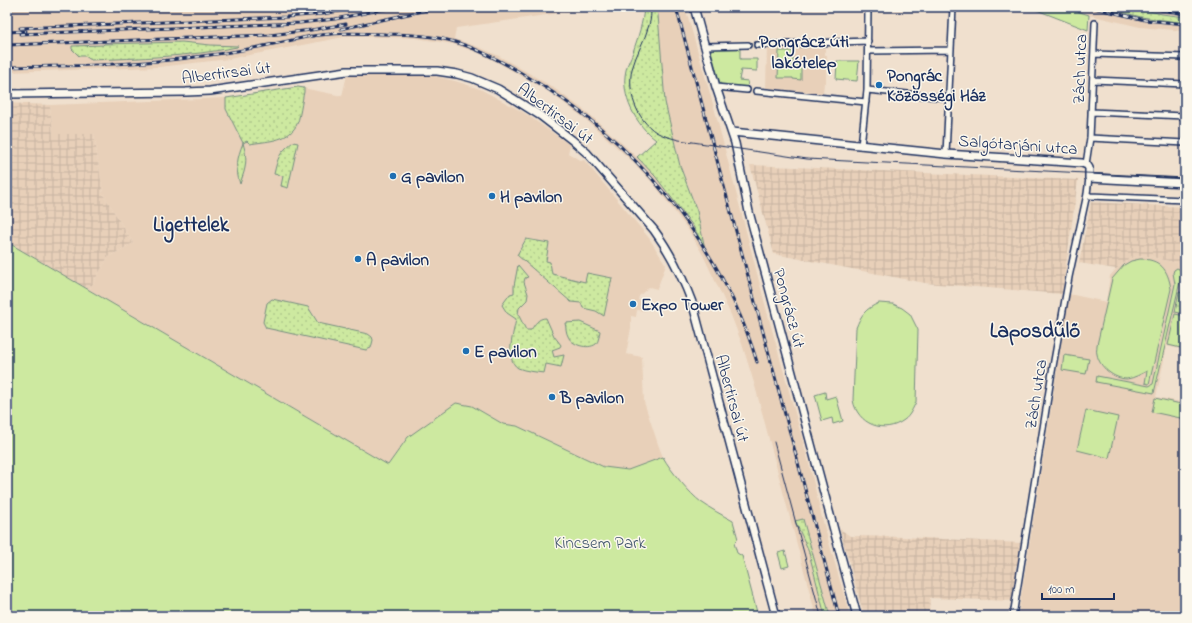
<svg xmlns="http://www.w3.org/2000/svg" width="1192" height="623" viewBox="0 0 1192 623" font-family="'Indie Flower',sans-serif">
<defs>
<pattern id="industrial-grid" width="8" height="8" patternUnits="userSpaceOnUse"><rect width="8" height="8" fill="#e8d0b9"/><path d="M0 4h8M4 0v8" fill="none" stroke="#c6b3a1"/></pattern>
<pattern id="grass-dots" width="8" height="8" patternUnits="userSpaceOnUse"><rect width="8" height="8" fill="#cde9a0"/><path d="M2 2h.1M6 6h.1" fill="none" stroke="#afc88c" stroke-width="1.8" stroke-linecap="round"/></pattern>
</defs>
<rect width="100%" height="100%" fill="#f0e0ce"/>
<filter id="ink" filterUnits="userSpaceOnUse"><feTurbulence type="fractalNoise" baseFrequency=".025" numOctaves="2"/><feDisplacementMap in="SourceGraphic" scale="8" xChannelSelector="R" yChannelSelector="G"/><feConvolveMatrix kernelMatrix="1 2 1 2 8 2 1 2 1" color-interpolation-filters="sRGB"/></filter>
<g filter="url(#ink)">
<path fill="#e8d0b9" d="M 7,7 L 601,7 L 456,28 L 454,39 L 481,48 L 499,56 L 551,86 L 588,113 L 637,157 L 655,176 L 693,226 L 704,247 L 697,211 L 680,166 L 665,102 L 658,15 L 656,7 L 685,7 L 715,111 L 766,308 L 809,463 L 822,518 L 850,616 L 830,616 L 803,519 L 796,521 L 808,549 L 825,616 L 816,616 L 755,386 L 742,344 L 731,315 L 703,255 L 689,231 L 654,184 L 633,162 L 584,118 L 548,91 L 497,62 L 479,53 L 453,44 L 415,38 L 349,36 L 229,59 L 159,67 L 7,72 Z
M 1064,7 L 1101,7 L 1141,17 L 1185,23 L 1185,31 L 1140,27 L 1089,15 Z
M 1132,7 L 1185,8 L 1185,17 L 1162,14 Z
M 825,45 L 825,55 L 827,55 L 826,69 L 826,83 L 824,83 L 823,93 L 766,88 L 767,47 Z
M 347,75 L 434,76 L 455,81 L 480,89 L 523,112 L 570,145 L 568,153 L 581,161 L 584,160 L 649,238 L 666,265 L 657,289 L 649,287 L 639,296 L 638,300 L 647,302 L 646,311 L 637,310 L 636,317 L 631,316 L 631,328 L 626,354 L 642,357 L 644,402 L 659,447 L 663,457 L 628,470 L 604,467 L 517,426 L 503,424 L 472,406 L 408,437 L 388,465 L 89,290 L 108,257 L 133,243 L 103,194 L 94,134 L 53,134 L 50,105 L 226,98 L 298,87 L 342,96 Z
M 1144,255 L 1185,265 L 1179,292 L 1185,293 L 1185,350 L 1167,346 L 1156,397 L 1185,403 L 1185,616 L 1018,616 L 1069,294 L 1106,302 L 1110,276 L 1116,269 L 1131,258 Z"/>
<path fill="url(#industrial-grid)" d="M 7,103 L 50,105 L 53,134 L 94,134 L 103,194 L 133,243 L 108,257 L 89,290 L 7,242 Z
M 750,165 L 1078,180 L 1062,294 L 925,283 L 774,254 Z
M 1091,202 L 1185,207 L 1185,265 L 1144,255 L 1131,258 L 1116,269 L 1079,263 Z
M 840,529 L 850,536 L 905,537 L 1020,543 L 1018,565 L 1016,565 L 1015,571 L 1017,571 L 1015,581 L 1016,582 L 1013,601 L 930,598 L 929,616 L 864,616 Z"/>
<path fill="url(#grass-dots)" stroke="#748c7f" d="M 644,7 L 656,7 L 658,15 L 665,102 L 680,166 L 697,211 L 705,249 L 693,226 L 655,176 L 637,157 L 656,140 C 636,125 620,96 626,70 C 627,64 631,58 633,52 C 638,37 643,23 644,7 Z
M 1101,7 L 1132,7 L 1162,14 L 1185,17 L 1185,23 L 1141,17 Z
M 182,42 L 210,45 L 238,46 L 237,47 C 189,57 139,58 91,60 L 85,56 L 79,56 L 72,49 L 72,46 L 103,45 L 104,44 Z
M 298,87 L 304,88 L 304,92 C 302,100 300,120 296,126 C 287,142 265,141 250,144 L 247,141 L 243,143 C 246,153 247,161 244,172 C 243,176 241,180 240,184 C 235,169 237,158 243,143 L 226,109 L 226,98 Z
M 293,142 L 298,143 L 288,188 L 281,186 L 283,176 L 274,174 C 278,157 279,153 293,142 Z
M 526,239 L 549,243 L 546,261 L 550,262 L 552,274 L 585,282 L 587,273 L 612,278 L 604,316 L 596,311 L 583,308 L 581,303 L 571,302 L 517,255 Z
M 518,265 L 528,277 L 525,278 L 524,282 L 528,294 L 527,300 L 519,308 L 518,314 L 526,330 L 531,330 C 535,324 538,318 546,318 L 554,336 L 561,345 L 560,347 L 552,350 L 554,357 L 564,355 L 561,367 L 546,364 L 544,373 C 536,372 525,371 518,368 C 504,359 514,332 516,319 L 507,313 L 502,305 L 510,294 L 514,293 L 514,286 Z
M 1179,292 L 1185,293 L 1185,314 L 1175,312 Z
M 272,299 L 308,307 L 318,323 L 368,334 L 372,337 L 373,340 L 371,348 L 366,350 L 266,328 L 263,322 L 267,303 Z
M 580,322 L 600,331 C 599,335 599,341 596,344 C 588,350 571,345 568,336 C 566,333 566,327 565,323 Z
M 803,519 L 830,616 L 825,616 L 808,549 L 795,521 Z"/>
<path fill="#cde9a0" stroke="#748c7f" d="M 1029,7 L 1064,7 L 1089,15 L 1088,30 Z
M 710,47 L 740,47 L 740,59 L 757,59 L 757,71 L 741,70 L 739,80 L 748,81 L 747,89 L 721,87 Z
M 779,51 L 793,51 L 793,71 L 793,64 L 801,64 L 801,80 L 793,79 L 793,78 L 778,78 Z
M 837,61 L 859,61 L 857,81 L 836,79 Z
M 7,242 L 388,465 L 408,437 L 456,403 L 472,406 L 503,424 L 517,426 L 604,467 L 628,470 L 663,457 C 670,470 690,494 701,502 C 711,509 722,515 733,521 L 738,539 L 734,543 L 737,553 L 742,556 L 758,616 L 7,616 Z
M 1140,259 C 1160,259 1168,269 1171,289 L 1149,384 L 1145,383 L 1147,371 C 1141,374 1134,378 1127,379 C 1114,379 1099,367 1097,354 C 1096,351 1097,348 1097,345 L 1112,279 L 1124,265 L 1131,261 Z
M 1177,268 L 1181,270 L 1182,273 L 1154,393 L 1096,382 L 1097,376 L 1149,386 L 1153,384 L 1175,284 L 1173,273 L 1174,270 Z
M 879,303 L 893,304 L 902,308 L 910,314 L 918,330 L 916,402 C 913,408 910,416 904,420 C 884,435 857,424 853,400 L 856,328 C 861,315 865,309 879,303 Z
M 1175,314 L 1185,316 L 1185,349 L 1168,345 Z
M 1064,355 L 1089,359 L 1086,374 L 1062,370 Z
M 825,392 L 826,399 L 836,396 L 843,421 L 833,424 L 832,418 L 822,421 L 815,395 Z
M 1155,398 L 1185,405 L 1185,419 L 1152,412 Z
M 1086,410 L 1118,417 L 1109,458 L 1077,450 Z
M 785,551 L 789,566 L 782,568 L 778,553 Z"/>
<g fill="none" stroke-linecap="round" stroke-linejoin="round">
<defs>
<path id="street" d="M 757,45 L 868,41
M 705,46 L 748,45
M 868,51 L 951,50
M 1094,54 L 1185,57
M 1093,80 L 1185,84
M 716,87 L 747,90
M 867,90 L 948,98
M 756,91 L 866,102
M 1091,112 L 1185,116
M 1090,138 L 1185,143
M 861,146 L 867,90 L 868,7
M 946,154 L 953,7
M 1086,164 L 1090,138 L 1095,23
M 1087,194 L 1090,196 L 1185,200
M 1013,616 L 1052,372 L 1069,277 L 1087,194 L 1089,178"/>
<path id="secondary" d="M 694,7 L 716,87 L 735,143 L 749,212 L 857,616
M 7,94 L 186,92 L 210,91 L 347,71 L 437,71 L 457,74 L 472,78 L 498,89 L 541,116 L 572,140 L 587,153 L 654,230 C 671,253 683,278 693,305 L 776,616
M 732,132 L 946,154 L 1082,163 L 1087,165 L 1089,168 L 1089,178 L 1185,183"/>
</defs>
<use href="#street" stroke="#1b2f5e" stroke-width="8"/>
<use href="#secondary" stroke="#1b2f5e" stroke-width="10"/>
<use href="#street" stroke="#fbf7ec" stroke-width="5"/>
<use href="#secondary" stroke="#fbf7ec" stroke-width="7"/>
<path stroke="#1b2f5e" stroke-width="1" d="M 651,7 C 651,13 651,20 649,25 C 645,40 636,54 632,69 C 627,91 636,119 656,132 C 663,136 671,138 679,140 L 807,159 L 1185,178
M 774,442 L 821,616"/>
<defs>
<path id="rail" d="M 676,7 L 839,616
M 1090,7 L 1145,20 L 1185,24
M 1145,7 L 1185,14
M 20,28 L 286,17 L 323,14 L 361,7
M 341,29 L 440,7
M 7,32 L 26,31
M 20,34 L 300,23 L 335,19 L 395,7
M 307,37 C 333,32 359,33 385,34 C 408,34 432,35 455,42 C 479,49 501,61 523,74 C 631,135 721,243 757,362
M 7,45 L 270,35 L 311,30 L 346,24
M 7,67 C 75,66 143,65 210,55 C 244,51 278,43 311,36"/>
</defs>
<use href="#rail" stroke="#1b2f5e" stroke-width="3"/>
<use href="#rail" stroke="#fbf7ec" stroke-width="1.5" stroke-dasharray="4.5" stroke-linecap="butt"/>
</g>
</g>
<g fill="#1f6fb2" stroke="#fbf7ec" stroke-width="1.5">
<circle cx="879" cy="85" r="4"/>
<circle cx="393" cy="176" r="4"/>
<circle cx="492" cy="196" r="4"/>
<circle cx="358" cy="259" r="4"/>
<circle cx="633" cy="304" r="4"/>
<circle cx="466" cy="351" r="4"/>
<circle cx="552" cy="397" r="4"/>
</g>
<g text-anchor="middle" stroke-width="3" stroke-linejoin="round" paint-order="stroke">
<g font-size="17" fill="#1b2f5e" stroke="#fbf7ec">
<text transform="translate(1079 69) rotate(-88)" y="6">Zách utca</text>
<text transform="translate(226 72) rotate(-7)" y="6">Albertirsai út</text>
<text transform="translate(556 113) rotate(37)" y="6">Albertirsai út</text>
<text transform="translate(1018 144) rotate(4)" y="6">Salgótarjáni utca</text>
<text transform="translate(790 308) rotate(75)" y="6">Pongrácz út</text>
<text transform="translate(1035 394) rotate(-81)" y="6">Zách utca</text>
<text transform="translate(733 398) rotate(75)" y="6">Albertirsai út</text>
</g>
<g font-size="17" font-weight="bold" fill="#1b2f5e" stroke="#fbf7ec" text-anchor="start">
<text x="887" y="81">Pongrác<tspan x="887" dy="20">Közösségi Ház</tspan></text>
<text x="401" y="182">G pavilon</text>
<text x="500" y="202">H pavilon</text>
<text x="366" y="265">A pavilon</text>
<text x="641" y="310">Expo Tower</text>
<text x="474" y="357">E pavilon</text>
<text x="560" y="403">B pavilon</text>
</g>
<g font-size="17" fill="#3f546b" stroke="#fbf7ec">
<text x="600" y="548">Kincsem Park</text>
</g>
<g font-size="18" font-weight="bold" fill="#1b2f5e" stroke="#fbf7ec">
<text x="804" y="47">Pongrácz úti<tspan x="804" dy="21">lakótelep</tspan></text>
</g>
<g font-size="21" font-weight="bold" fill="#1b2f5e" stroke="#fbf7ec">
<text x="191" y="231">Ligettelek</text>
<text x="1035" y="337">Laposdűlő</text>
</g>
</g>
<rect width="1192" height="623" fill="none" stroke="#fbf7ec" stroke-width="24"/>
<rect x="12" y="12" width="1168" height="599" fill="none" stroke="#1b2f5e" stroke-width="1.5" filter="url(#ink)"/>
<path d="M1042 593v6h72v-6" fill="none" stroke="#1b2f5e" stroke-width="2"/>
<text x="1048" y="593" font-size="12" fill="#1b2f5e" stroke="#fbf7ec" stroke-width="3" paint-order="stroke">100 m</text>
</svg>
